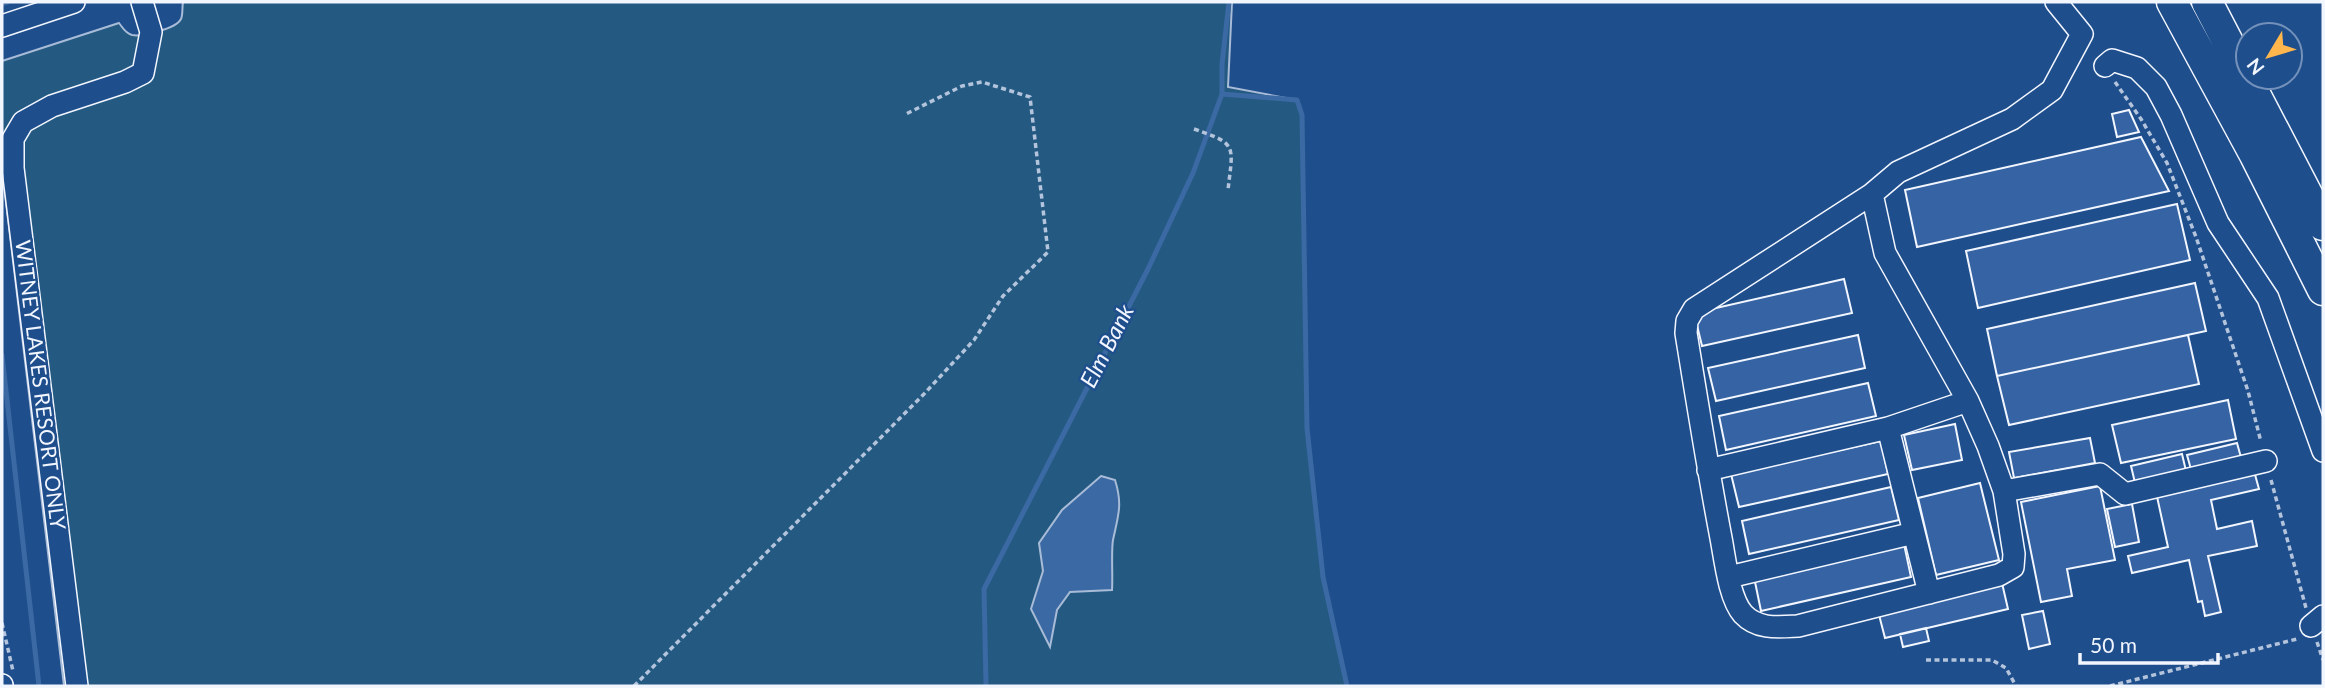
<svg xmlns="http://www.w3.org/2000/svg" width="2325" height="688" viewBox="0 0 2325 688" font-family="Lato,sans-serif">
<rect width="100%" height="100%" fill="#1f4e8c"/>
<path fill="#245a82" stroke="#a8bbd7" stroke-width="2" d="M 183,2 L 1232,2 L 1228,87 L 1297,100 L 1302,115 L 1307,428 L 1323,577 L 1347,686 L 64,686 L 2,169 L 2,61 L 119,23 C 123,28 125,33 132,35 C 141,37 176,29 181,19 C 183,15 182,7 183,2 Z"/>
<path fill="#3b69a3" stroke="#a8bbd7" stroke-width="2" d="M 1101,476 L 1115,480 C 1123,505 1118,516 1113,540 C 1111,551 1113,577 1112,590 L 1070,592 L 1057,610 L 1050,647 L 1031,609 L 1043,571 L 1039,543 L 1062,510 Z"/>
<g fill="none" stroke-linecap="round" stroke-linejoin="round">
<path stroke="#3b69a3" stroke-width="5" d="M 2,4 L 8,2
M 1222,94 L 1297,100 L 1302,115 L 1307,428 L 1323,577 L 1347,686
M 2,355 L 39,686
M 986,686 L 984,589 L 1148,269 L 1193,173 L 1222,94 L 1222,64 L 1229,2"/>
</g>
<path fill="#3563a3" stroke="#f2f6ff" stroke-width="2" d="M 2129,110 L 2139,132 L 2117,137 L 2112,114 Z
M 2141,137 L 2169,191 L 1917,247 L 1905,190 Z
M 2177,204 L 2190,260 L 1978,308 L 1966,251 Z
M 1844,279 L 1852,313 L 1702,346 L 1694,313 Z
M 2195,283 L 2206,331 L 1997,376 L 1987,329 Z
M 1858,335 L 1865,368 L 1716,401 L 1708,368 Z
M 2188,335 L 2199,384 L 2009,425 L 1997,376 Z
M 1868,383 L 1876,416 L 1726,450 L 1719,416 Z
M 2228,400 L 2236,439 L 2121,463 L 2112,425 Z
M 1955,424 L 1962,460 L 1912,470 L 1904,435 Z
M 2090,438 L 2095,463 L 2014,478 L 2009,452 Z
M 1881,441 L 1888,474 L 1739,507 L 1731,474 Z
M 2237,443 L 2242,461 L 2192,473 L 2187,455 Z
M 2182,454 L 2187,475 L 2136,487 L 2131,466 Z
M 2254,471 L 2259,489 L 2211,500 L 2217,529 L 2252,521 L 2257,546 L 2208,556 L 2221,612 L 2205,616 L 2202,601 L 2198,602 L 2189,560 L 2132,573 L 2128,556 L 2168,547 L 2156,492 Z
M 1980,483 L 1999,560 L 1936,575 L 1918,498 Z
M 2100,486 L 2115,560 L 2067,569 L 2072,596 L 2041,602 L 2021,502 Z
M 1891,487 L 1899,520 L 1749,554 L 1742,521 Z
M 2132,504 L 2139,542 L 2115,547 L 2107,509 Z
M 1904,544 L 1911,577 L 1761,611 L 1754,577 Z
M 2002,583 L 2008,609 L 1885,638 L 1878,611 Z
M 2043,611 L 2050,644 L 2029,649 L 2022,615 Z
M 1926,628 L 1929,641 L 1903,647 L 1900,634 Z"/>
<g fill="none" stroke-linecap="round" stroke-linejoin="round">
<defs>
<path id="minor" d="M 2056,2 L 2082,34 L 2052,90 L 2012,119 L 1898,172 L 1872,194 L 1885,253 L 1968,401 L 1988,446 L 2004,491 L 2100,474 L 2125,494 L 2266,461
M 2,26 L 74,2
M 2105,66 L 2112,60 L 2137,68 L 2156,87 L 2171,115 L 2218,223 L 2268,298 L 2323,451
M 1872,194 L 1694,309 L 1687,321 L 1686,333 C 1697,401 1708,470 1721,538 C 1725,559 1729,598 1743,614 C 1758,630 1779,627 1798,626 L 1999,575 L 2013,567 L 2014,554 L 2004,491
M 1888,428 L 1968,401
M 1708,470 L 1888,428 L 1929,593
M 1729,577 L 1914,533
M 2311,626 L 2323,616
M 2,685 L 2,686
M 77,686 L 13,168 L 13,139 L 23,122 L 52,106 L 125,82 L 143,73 L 151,32 L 142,2"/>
<path id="highway" d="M 2172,2 L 2255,155 L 2323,290
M 2207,2 L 2323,225"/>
</defs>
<use href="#minor" stroke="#f2f6ff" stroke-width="24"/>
<use href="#highway" stroke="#f2f6ff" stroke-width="33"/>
<path stroke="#b3c4dc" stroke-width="3.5" stroke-dasharray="5 3.5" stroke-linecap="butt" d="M 2115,82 L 2141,119 L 2167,163 L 2196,237 L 2248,391 L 2261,442
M 1194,129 C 1238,144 1233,145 1228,190
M 2271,480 L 2306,608
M 2,623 L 13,671
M 2317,642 L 2323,660
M 1926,660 L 1992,660 L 2006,668 L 2016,686
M 634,686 L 924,394 L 974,340 L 1003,296 L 1048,252 L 1030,97 L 982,82 L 962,86 L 906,114
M 2110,686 L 2297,639"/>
<use href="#minor" stroke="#1f4e8c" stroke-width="21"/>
<use href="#highway" stroke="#1f4e8c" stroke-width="30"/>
</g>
<g text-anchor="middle" stroke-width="5" stroke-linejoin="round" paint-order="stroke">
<g font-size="21" fill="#f2f6ff" stroke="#1f4e8c">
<text transform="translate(40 385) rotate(83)" y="7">WITNEY LAKES RESORT ONLY</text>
</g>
<g font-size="23" font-style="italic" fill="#f2f6ff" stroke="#1f4e8c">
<text transform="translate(1107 346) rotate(-63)" y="8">Elm Bank</text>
</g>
</g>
<rect width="2325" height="688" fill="none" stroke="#f2f6ff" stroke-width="7"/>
<g transform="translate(2269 56) rotate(232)"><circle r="33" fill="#1f4e8c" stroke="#7391ba" stroke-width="2"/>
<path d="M0-5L12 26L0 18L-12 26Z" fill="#ffb74d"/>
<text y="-10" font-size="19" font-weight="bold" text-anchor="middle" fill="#f2f6ff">N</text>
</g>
<path d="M2080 653v10h138v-10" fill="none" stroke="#f2f6ff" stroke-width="3.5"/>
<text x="2090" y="653" font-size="21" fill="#f2f6ff" stroke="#1f4e8c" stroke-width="5" paint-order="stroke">50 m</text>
</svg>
